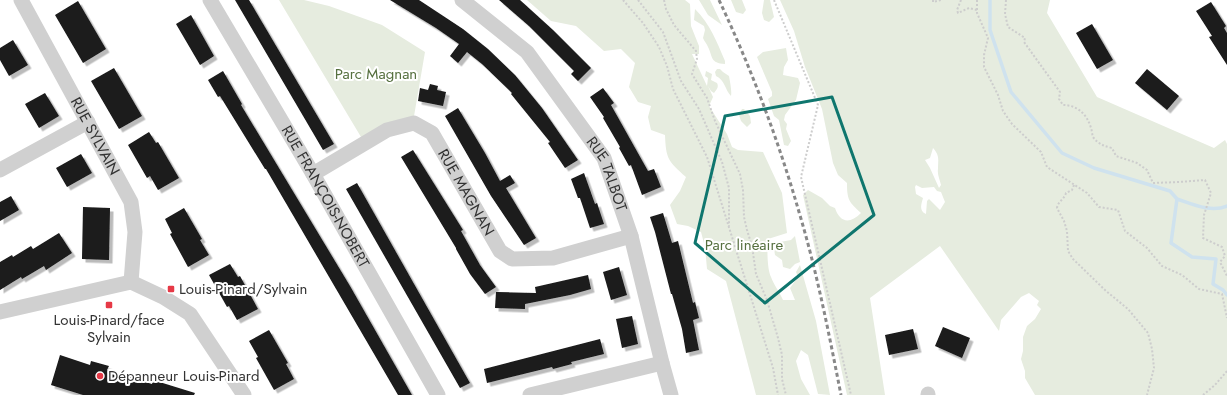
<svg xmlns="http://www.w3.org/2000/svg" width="1227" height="395" viewBox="0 0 1227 395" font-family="Jost,sans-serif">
<defs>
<filter id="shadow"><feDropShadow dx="3.5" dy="3.5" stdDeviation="0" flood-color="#0004"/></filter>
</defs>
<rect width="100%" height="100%" fill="#fff"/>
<path fill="#e6ecdf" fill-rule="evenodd" d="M 279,0 L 304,0 L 329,6 L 382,25 L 425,52 L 413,122 L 364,142 Z
M 527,0 L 685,0 L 690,4 L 691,26 L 699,46 L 699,54 L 692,54 L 707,86 L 708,78 L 705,76 L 706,71 L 712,74 L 711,80 L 717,83 C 719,87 717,89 714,93 L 711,91 L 708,86 L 713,97 L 709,106 L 727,134 L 732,147 L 738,150 L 763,152 L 782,193 L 787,233 L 768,239 C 767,248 767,269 771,277 C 774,285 779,291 783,300 L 795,300 L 790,288 L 798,277 L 796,272 L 800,265 L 816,321 L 830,395 L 818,394 L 808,355 L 801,350 L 796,361 L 801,379 L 810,395 L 756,395 L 726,281 L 707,269 L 705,247 L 701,232 L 688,226 L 677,224 L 670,205 L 680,191 L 686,177 C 668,161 666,159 665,135 L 651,130 L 648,117 L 651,106 L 638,102 L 629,87 L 635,63 L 621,49 L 604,51 L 576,26 L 551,21 Z
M 699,0 L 710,0 L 722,25 L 708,15 Z
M 731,0 L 742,0 L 746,10 L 743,14 L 736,12 Z
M 764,0 L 770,0 L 774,17 L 769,22 L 764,20 L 762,13 Z
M 780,0 L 1050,0 L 1047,13 L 1097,97 L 1214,148 L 1225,140 L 1227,144 L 1227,395 L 1035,395 L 1025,378 L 1025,371 L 1021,359 L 1023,351 L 1023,337 L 1027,326 L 1035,319 L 1041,309 L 1037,305 L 1039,301 L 1029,293 L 1021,297 L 1001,320 L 999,331 L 940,246 L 870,298 L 885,395 L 847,395 L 803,195 L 808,190 L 822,198 L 830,206 L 835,208 C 840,223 850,224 861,213 C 849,202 847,200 847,183 L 838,175 L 833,163 L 822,109 L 805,67 L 794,31 ZM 933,148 C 940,156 938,159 938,169 C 937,174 940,180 941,185 L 939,188 L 930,168 L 925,160 L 930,158 ZM 916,185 L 922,188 L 934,187 L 937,191 L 941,192 L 945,202 L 940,210 L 929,199 L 927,201 L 926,214 C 919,211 921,205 923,198 L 916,194 L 915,187 Z
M 695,9 C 710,24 717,42 725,61 L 725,64 C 710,63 713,57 708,47 C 707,44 704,41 703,38 L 705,30 L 704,26 L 694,20 Z
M 786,48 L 788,60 L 784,67 L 783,75 L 798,78 L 800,83 L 796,100 L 785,115 L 784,120 L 787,124 L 786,129 L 791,141 L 788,146 L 784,145 L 779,120 L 774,116 L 768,99 L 772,96 L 772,92 L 757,57 L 763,52 Z
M 717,69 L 720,69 L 723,72 L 729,76 C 730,82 732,91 731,96 C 725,90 725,80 716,76 L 715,72 Z
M 742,109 L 744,109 L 750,116 L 751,123 L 747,127 L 741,121 L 739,115 Z
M 795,236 L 800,262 L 795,264 L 790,269 L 783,267 L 782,260 L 775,255 L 774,249 L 780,242 L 791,240 Z"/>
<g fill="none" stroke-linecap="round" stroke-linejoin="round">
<path stroke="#cfe2ee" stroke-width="3.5" d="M 990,0 L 990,30 L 1011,92 L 1062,153 L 1094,168 L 1170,191 L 1177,199 L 1171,243 L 1192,257 L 1216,259 L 1213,284 L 1223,290 L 1227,295
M 1177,199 C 1192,204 1211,213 1227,206"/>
</g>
<path fill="#1a1a1a" filter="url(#shadow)" d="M 235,0 L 249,0 L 334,144 L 323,150 Z
M 390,0 L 419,0 L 463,29 L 488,49 L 515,75 L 542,108 L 578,160 L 565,168 L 548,143 L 550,142 L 511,94 L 512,93 L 482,64 L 467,52 L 458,63 L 450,56 L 459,44 L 436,28 Z
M 499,0 L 520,0 L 553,30 L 591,68 L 578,81 L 571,74 L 574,71 L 529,26 Z
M 78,1 L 106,49 L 83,63 L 55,15 Z
M 1211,2 L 1226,26 L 1224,28 L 1227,33 L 1227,65 L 1209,37 L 1212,36 L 1196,11 Z
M 191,15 L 214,56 L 200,65 L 176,24 Z
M 1092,24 L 1113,60 L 1097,69 L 1076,33 Z
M 13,40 L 28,65 L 9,76 L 0,60 L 0,48 Z
M 114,68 L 142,116 L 119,129 L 91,81 Z
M 1147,69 L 1179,96 L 1167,110 L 1135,83 Z
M 223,71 L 242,104 L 241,105 L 350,286 L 412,395 L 398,395 L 266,169 L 265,169 L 220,96 L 218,97 L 208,80 Z
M 430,84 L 438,86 L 437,90 L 446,92 L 443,106 L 418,101 L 420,88 L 428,90 Z
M 603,88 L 614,103 L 611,105 L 648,171 L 654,169 L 661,187 L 642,195 L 631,165 L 629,166 L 619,148 L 620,147 L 603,118 L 604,117 L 590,97 Z
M 45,93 L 59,116 L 39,128 L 25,104 Z
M 458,108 L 485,153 L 500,181 L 510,175 L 515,183 L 506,188 L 536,238 L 524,245 L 491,196 L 445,116 Z
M 149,132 L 156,143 L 158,142 L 179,178 L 158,190 L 150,176 L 147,178 L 128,145 Z
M 413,150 L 463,230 L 461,231 L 480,265 L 496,287 L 485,294 L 470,274 L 456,249 L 456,248 L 401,157 Z
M 81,154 L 92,173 L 67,187 L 56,168 Z
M 584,173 L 595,204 L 597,203 L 604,224 L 590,228 L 580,198 L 578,198 L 571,179 Z
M 357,183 L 470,383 L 460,388 L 346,189 Z
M 11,196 L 19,210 L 0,221 L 0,202 Z
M 83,207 L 110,208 L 109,260 L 82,259 Z
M 184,208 L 202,239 L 200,240 L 209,255 L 188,267 L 170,234 L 172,233 L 165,219 Z
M 663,213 L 672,243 L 678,241 L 693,303 L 695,302 L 699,318 L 693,320 L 699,350 L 686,353 L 682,329 L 672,294 L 671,294 L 655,232 L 650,217 Z
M 59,233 L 72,253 L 46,270 L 44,266 L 22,279 L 21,277 L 0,290 L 0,262 L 12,255 L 13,257 L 31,246 L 33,249 Z
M 230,264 L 238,277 L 240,276 L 258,309 L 237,320 L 229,306 L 227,307 L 209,275 Z
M 619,267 L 627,295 L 611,300 L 603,272 Z
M 588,275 L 591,289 L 570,295 L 525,304 L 525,309 L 495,308 L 496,292 L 536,293 L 535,287 Z
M 632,316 L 638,344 L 622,348 L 616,319 Z
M 943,327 L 970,338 L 962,358 L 935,346 Z
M 913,329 L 918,349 L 889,355 L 885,335 Z
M 269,330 L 288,363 L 286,364 L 294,379 L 274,390 L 256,358 L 258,357 L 249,341 Z
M 600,339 L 604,354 L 571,362 L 572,364 L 553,369 L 552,367 L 487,383 L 484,369 Z
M 60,355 L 90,365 L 91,361 L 109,366 L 107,370 L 152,384 L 153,380 L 195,393 L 194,395 L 83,395 L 51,385 Z"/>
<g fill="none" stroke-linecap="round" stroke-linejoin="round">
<path stroke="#cdcdcd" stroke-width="2" stroke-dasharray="2 2" stroke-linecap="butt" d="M 623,0 L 643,23 L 659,47 L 667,66 L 673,89 L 707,157 L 773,368 L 778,395
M 638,0 L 663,32 L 681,81 L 699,109 L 722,162 L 729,188 L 729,226
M 664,0 L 666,9 L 674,25 L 696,51 L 697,59 L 692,74 L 707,98 L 715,121 L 740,174 L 743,190 L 744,217 L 747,230 L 752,246 L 756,274 L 767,300 L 778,338 L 782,355 L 782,379 L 786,395
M 774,0 L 818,105 L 801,177 L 851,395
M 933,0 L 933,2 L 941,0
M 961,0 L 957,10 L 958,13 L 969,8 L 977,10
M 977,0 L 977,13 L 988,38 L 984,55 L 984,67 L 998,95 L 1003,111 L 1012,124 L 1041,152 L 1047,167 L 1087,193 L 1099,207 L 1118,210 L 1125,231 L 1147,248 L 1162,266 L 1182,275 L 1199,289 L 1222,294 L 1227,318
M 1006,0 L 1005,14 L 1008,27 L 1025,38 L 1024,42 L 1060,92 L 1059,99 L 1063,105 C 1077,105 1087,114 1091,128 C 1092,131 1092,134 1093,137 C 1098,144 1104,146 1112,148 L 1116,156 L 1137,163 L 1147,170 L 1153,183 L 1179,182 L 1205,180 L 1211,193 L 1204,215 L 1203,238 L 1222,247 L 1225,256 L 1220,262 L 1227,276
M 1074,185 L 1072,190 L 1066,193 C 1064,200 1058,201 1057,208 L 1064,221 L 1067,231 L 1068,251 L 1073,259 L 1106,291 L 1128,309 L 1148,333 L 1152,349 L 1154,368 L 1147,395
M 1203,395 L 1215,385 L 1227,371"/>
<g stroke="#d0d0d0" stroke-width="15">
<path id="s1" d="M 21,0 L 131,202 L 135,232 L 131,282"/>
<path id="s2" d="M 210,0 L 313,174 L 438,395"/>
<path id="s3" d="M 462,0 L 527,52 L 604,158 L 631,236 L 662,363 L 671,395"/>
<path d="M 0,170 L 88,122"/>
<path id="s4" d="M 313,174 L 387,130 L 414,123 L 432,133 L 500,251 L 512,259 L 553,258 L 631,236"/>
<path d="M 0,312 L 131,282 L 163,297 L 190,314 L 244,395"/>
<path d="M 928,394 L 928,395"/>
<path d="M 530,395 L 662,363"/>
</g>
<path stroke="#888" stroke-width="3" stroke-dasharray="4 3" stroke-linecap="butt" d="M 719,0 C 751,68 778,139 799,212 C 817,272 829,334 841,395"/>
</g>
<path fill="none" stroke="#0f766e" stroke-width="3" stroke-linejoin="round" d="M 832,97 L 874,215 L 765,303 L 695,243 L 725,116 Z"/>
<g fill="#e63946" stroke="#fff" stroke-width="1.5">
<rect x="167" y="285" width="8" height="8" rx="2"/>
<rect x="105" y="301" width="8" height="8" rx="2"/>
<circle cx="100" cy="376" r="4"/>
</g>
<g text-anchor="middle" stroke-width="4" stroke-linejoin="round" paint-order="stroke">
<g font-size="15" fill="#56703f" stroke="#fff">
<text x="376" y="79">Parc Magnan</text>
<text x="744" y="250">Parc linéaire</text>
</g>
<g font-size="15" fill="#333" stroke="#fff">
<text dy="5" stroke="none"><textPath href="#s1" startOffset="155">RUE SYLVAIN</textPath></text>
<text dy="5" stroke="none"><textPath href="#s3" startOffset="230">RUE TALBOT</textPath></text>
<text dy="5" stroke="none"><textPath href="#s4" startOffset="203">RUE MAGNAN</textPath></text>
<text dy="5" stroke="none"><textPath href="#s2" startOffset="228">RUE FRANÇOIS-NOBERT</textPath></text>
</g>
<g font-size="15" fill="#333" stroke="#fff" text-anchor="start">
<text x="179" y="294">Louis-Pinard/Sylvain</text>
<text x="109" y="325" text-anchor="middle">Louis-Pinard/face<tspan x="109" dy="17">Sylvain</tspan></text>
<text x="108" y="381">Dépanneur Louis-Pinard</text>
</g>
</g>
</svg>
